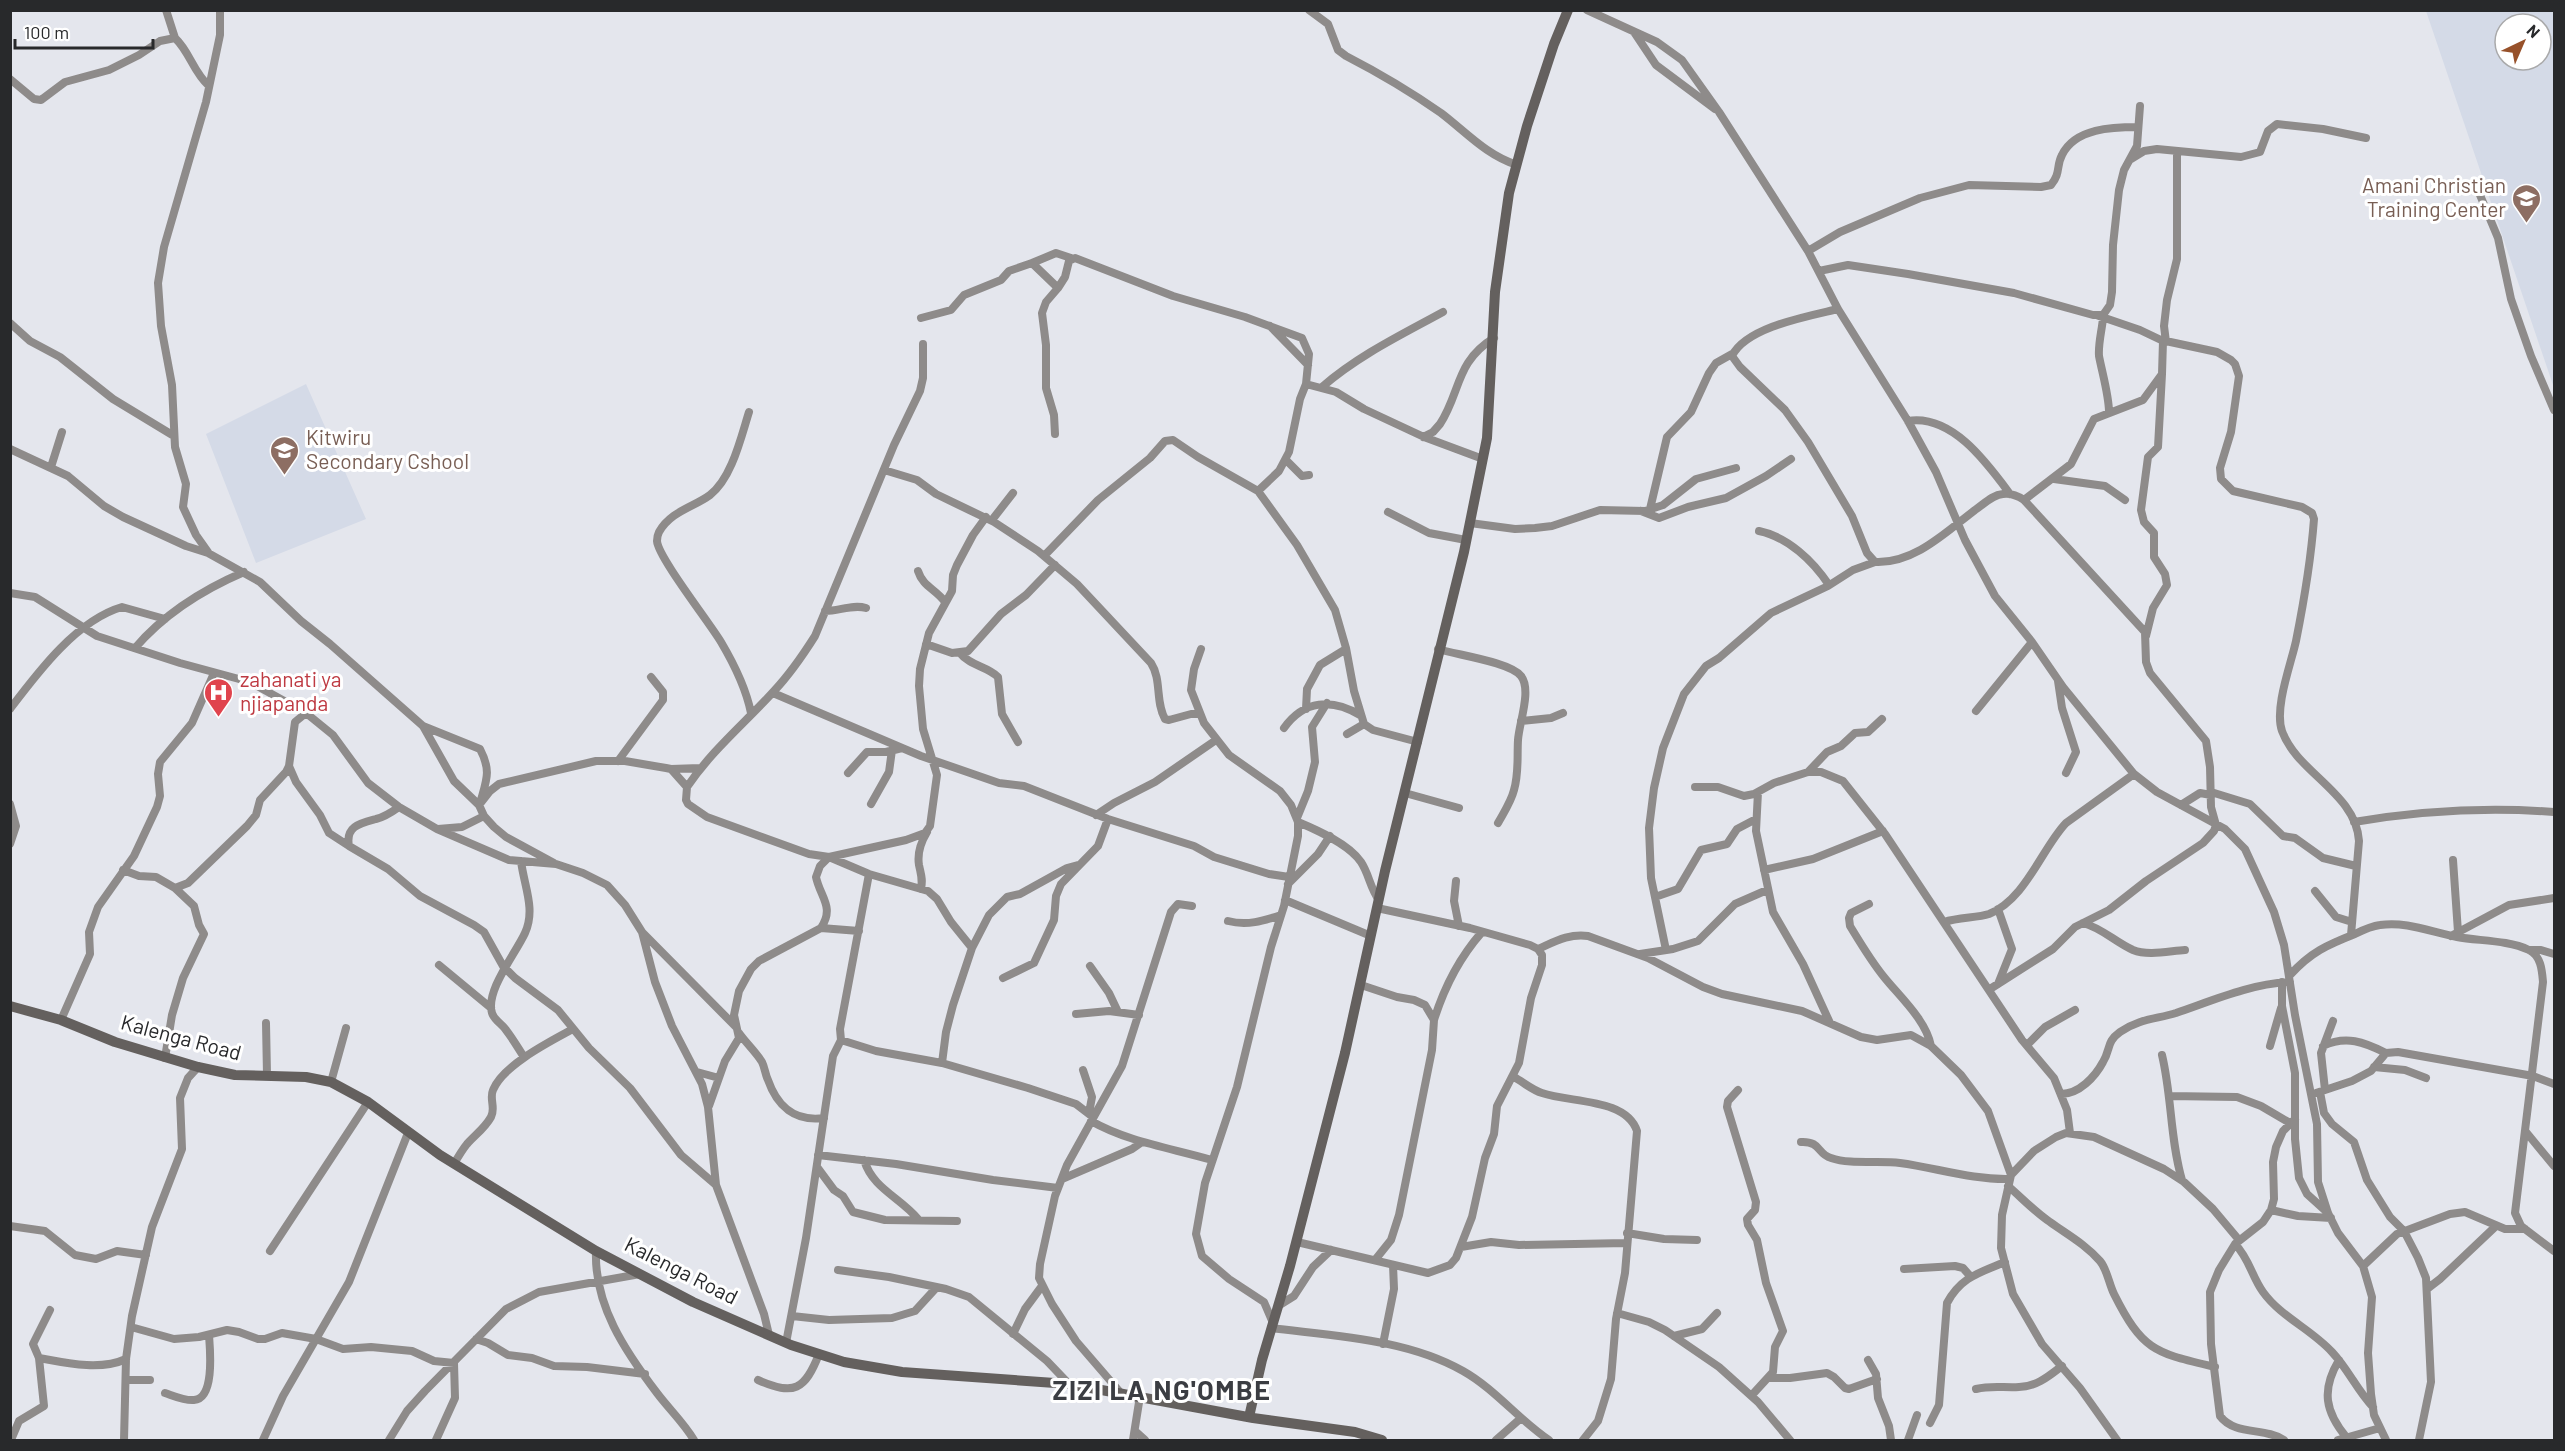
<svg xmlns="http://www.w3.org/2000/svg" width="2565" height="1451" viewBox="0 0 2565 1451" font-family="Barlow,sans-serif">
<rect width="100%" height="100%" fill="#e4e6ed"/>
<path fill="#d4dae7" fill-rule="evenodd" d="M 2426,11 L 2554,11 L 2554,388 ZM 2505,24 L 2541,24 L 2541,60 L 2505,60 Z
M 306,384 L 366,519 L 256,563 L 206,434 Z"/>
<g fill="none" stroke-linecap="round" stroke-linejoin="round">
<path stroke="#8e8b8a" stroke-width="8" d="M 166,10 L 175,38
M 1309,10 L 1328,24 L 1338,50 L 1346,56 C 1379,73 1411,92 1441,113 C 1466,132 1486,155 1517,165
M 1587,10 L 1657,42 L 1682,60 L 1719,112 L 1808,251 L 1838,309 L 1908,421 L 1936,472 L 1965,540 L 1995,596 L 2032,642 L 2063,687 L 2134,774 L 2157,792 L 2225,829 L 2245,849 L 2274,912 L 2284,945 L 2295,1015 L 2317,1124 L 2318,1182 L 2328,1213 L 2338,1233 L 2363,1266 L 2372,1297 L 2368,1353 L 2371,1394 L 2374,1415 L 2386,1440
M 1634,32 L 1656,65 L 1715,109
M 10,79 L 34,99 L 41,100 L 65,82 L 109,70 L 139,55 L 160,41 L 175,38 C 190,52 193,72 209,86
M 2131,159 L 2144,151 L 2157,149 L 2241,157 L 2260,152 L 2268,131 L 2277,124 L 2323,129 L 2366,138
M 2480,195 L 2498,238 L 2511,299 L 2531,356 L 2554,410
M 1808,251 L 1840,232 L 1920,198 L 1969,185 L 2041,187 L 2051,185 C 2061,173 2056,166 2062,155 C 2075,128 2113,127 2138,127
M 1032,263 L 1056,253 L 1071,258
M 1819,271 L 1848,265 L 1908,274 L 2014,293 L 2093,315 L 2103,315 L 2110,305 L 2112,292 L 2113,245 L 2119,190 L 2124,170 L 2137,146 L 2140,106
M 1058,288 L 1065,277 L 1069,261 L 1075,258 L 1173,296 L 1245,317 L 1302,338 L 1309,354 L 1306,384 L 1300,399 L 1289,452 L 1279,471 L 1258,491
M 1838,309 C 1809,316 1746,327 1732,356 L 1740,367 L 1785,410 L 1808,442 L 1852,516 L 1867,553 L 1875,562 C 1914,564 1946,532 1975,510 C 1984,504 1992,495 2003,494 C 2010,493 2018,496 2024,500 L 2145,632 L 2146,662 L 2150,673 L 2206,741 L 2210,767 L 2211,807 L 2216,825 L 2214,831 L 2203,843 L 2146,881 L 2109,910 L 2075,927 L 2053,949 L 1990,989
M 2099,316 L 2140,330 L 2161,340 L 2217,352 L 2231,360 L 2235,364 L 2239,376 L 2231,432 L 2220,468 L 2221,479 L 2233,491 L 2302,507 L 2312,513 L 2314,519 C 2311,559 2304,601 2296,641 C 2291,664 2274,708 2282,731 C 2297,773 2356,793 2359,841 L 2351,935
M 921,318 L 951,310 L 964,295 L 1001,280 L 1009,271 L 1032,263 L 1058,288 L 1046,302 L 1042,313 L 1046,345 L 1046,388 L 1054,415 L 1055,434
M 2103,318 C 2102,330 2098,344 2099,356 C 2102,372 2109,396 2109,412
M 10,323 L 30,341 L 60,357 L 113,399 L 174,436
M 1270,326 L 1308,365
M 2166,342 L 2164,326 L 2167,300 L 2177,259 L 2177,151
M 1306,384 L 1336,392 L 1364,409 L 1424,437 L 1483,459
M 1322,387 C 1359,355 1401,335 1443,312
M 749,412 C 741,437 732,478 710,495 C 694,507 671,511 659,532 C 658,534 657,538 657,541 C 658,557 709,622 721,642 C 734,664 746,688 751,713
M 1908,421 C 1952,414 1987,463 2010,494
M 1423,437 L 1433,432 L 1440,424 C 1461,392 1455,362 1494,338
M 10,449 L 68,476 L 104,506 L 123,517 L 186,546 L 208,553 L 260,582 L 301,621 L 330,644 L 423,726 L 454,781 L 479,805 L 484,816 L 494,827 L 506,837 L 554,863
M 1286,460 L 1302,476 L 1309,475
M 51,467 L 62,432
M 884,470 L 917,480 L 936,494 L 994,522 L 1038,551 L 1077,584 L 1151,663 C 1162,680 1155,701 1165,719 L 1169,720 L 1191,714 L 1200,714
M 2054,479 L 2105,486 L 2125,500
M 2024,500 L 2071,464 L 2094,419 L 2143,400 L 2162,374 L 2163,341
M 1650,509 L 1667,437 L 1691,412 L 1709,373 L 1716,363 L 1732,354
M 1641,511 L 1659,518 L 1688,507 L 1726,498 L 1766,476 L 1791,459
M 1388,512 L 1429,533 L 1466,540
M 992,520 L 1013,493
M 1470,523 L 1515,529 L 1535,528 L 1552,526 L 1600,510 L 1645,511 L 1663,505 L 1696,479 L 1736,468
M 1759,531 C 1788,537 1813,561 1829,585
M 208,552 L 196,535 L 183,507 L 186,484 L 175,447 L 172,385 L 161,326 L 158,283 L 164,247 L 206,102 L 220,35 L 220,10
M 1044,556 L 1098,500 L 1150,458 L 1165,441 L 1173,440 L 1198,457 L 1258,491 L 1297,545 L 1335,610 L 1346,648 L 1354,691 L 1364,724 L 1373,730 L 1418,742
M 918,571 C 923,587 936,589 945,602
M 10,593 L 35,597 L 97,636 L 180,663 L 250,682 L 306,713 L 333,735 L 368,783 L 399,807 L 437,829 L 509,860 L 556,864 L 583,873 L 607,885 L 625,905 L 642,932 L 655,982 L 672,1026 L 702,1084 L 708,1107 L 716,1185 L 764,1314 L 769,1335
M 825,611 C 839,611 853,604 866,608
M 2146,636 L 2153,608 L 2167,585 L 2165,574 L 2154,557 L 2154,533 L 2144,522 L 2141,510 L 2148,457 L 2158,447 L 2162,374
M 926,644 L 952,653 L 968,651 L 1001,614 L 1026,595 L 1055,565
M 135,648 C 165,613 202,590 244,572
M 1201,649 L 1194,669 L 1191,690 L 1204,723 L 1229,755 L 1280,791 L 1291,805 L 1298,822 L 1298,836 L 1284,906 L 1271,947 L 1237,1087 L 1205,1183 L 1196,1234 L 1202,1256 L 1229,1279 L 1264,1302 L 1273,1323
M 1438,649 C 1457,655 1510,662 1521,676 C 1532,690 1519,723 1518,740 C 1517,757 1519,773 1514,790 C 1511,802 1504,812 1498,823
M 960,653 C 970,666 987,666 998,677 L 1002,714 L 1018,742
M 2058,681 L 2062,708 L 2076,752 L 2066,773
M 773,693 L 921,756 L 999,783 L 1024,786 L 1108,819 L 1194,846 L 1214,857 L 1269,874 L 1289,877
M 10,709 C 38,672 77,620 122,607 L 165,619
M 1306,709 L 1307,689 L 1320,665 L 1346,649
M 1976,711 L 2032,642
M 1521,721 L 1551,718 L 1563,713
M 423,726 L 480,749 C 491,770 487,779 481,800
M 1284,728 C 1304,700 1332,698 1360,715
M 1347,734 L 1364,724
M 618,761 L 663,700 L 663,692 L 651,677
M 289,766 L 296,782 L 320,815 L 329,833 L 349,846
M 671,769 L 700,768
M 1808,772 L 1827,752 L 1841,746 L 1855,733 L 1868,732 L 1882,719
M 848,773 L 867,752 L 886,752 L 902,748
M 687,787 C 713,749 744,724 774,691 C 790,674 803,655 815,636 L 894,445 L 920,391 L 923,378 L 923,344
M 1695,787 L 1718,787 L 1744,796 L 1754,794 L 1774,783 L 1808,772 L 1821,772 L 1843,781 L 1885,834 L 2022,1040 L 2054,1078 L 2067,1110 L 2070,1133
M 1758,792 L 1756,831 L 1773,912 L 1803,964 L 1830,1023
M 2211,792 L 2250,804 L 2283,836 L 2295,838 L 2323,858 L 2356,866
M 1405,793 L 1459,808
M 10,804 L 16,826 L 10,844
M 871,804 L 889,772 L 892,750
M 479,805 L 490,791 L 499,784 L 596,761 L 625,761 L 666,768 L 671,769 L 687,787 L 686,800 L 688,804 L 707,817 L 809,854 L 829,857 L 869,874 L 928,891 L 937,899 L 951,922 L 972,948 L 953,1005 L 946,1032 L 942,1063
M 2181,805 L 2200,793 L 2211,795
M 399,807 C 392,812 385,817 376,819 C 361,823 345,826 349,846 L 388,869 L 420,896 L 474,925 L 484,932 L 503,966 L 515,978 L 558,1010 L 589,1048 L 630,1088 L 681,1155 L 716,1185
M 1096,815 L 1114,803 L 1155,782 L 1216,740
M 1297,818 L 1308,791 L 1315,762 L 1312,727 L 1327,703
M 1298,822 C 1317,830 1349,844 1361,862 C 1369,874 1370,888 1379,900
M 2354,822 C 2419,811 2488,807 2554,812
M 438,829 L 462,827 L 484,816
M 2453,860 L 2458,932
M 521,861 C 524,886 536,909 525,933 C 516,953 485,991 492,1013 C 494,1020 502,1024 506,1030 C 513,1039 518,1048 524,1057
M 123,870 L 139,876 L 156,877 L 175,888 L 188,883 L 247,826 L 256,815 L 260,800 L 286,772 L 289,766 L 295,722 L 306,713
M 1764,870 L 1813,859 L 1883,831
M 869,874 L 840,1029 L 841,1040 L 876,1051 L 942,1063 L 1028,1088 L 1076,1104 L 1093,1117
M 1456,881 L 1454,901 L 1459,926
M 1288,884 L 1318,854 L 1330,836
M 921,889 C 923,879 921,875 919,865 C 917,853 921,842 927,832
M 2315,891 L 2336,917 L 2352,922
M 1655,897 L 1678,889 L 1701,850 L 1727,844 L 1737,829 L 1756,819
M 1285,900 L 1371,936
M 1869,904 L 1851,913 L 1849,918 L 1850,926 C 1861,944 1871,961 1884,977 C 1900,997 1926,1020 1931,1046
M 1998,909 L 2012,949 L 1998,984
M 1228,921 C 1247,926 1263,921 1281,915
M 1944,922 C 1959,917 1977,918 1989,914 C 2026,899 2042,848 2066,823 L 2134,774
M 2083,923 C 2102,928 2115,942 2133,950 C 2148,956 2169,951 2185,950
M 821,928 L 859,931
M 642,932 L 736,1027
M 2451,936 L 2509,905 L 2554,898
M 972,948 L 989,915 L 1007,897 L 1020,894 L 1067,868 L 1078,865
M 1538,949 C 1554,942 1570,933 1588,936 L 1648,958 L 1703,987 L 1722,994 L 1802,1011 L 1861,1037 L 1877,1040 L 1911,1035 L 1931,1046 L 1961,1075 L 1988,1111 L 2011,1175
M 1666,950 L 1651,878 L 1649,828 L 1654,788 L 1663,748 L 1684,694 L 1706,666 L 1719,658 L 1771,613 L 1828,586 L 1853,570 L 1875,562
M 2529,950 L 2541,950 L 2554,954
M 1640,954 L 1673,949 L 1698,941 L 1735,904 L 1767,890
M 439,965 L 491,1008
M 1090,966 L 1109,993 L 1118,1012
M 2290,975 C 2311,952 2327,945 2355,934 C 2363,930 2371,926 2380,925 C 2406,921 2431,932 2457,937 C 2479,941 2508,940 2529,950 C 2541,956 2542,970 2543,982 L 2515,1213 L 2521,1226 L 2554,1251
M 1003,978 L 1034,963 L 1054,920 L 1056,896 L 1061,884 L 1098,846 L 1108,819
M 2282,982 L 2282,1006 L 2295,1073 L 2295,1139 L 2299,1178 L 2307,1194 L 2328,1213
M 1361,985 L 1397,997 L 1414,1000 L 1425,1005 L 1434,1020 L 1432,1050 L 1399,1215 L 1391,1240 L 1375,1260
M 1076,1014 L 1109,1011 L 1139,1015
M 61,1020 L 90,954 L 89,932 L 98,907 L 134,856 L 157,807 L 160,796 L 158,774 L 160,762 L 192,723 L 214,673
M 1434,1020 C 1444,988 1460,957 1482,932
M 266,1023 L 267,1075
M 739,1033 C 746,1043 756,1052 762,1062 C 765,1068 765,1074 768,1080 C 777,1106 795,1122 824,1118
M 2027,1045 L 2045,1027 L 2075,1010
M 2270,1046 L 2281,1008
M 2323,1046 C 2346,1035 2364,1042 2386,1053
M 2162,1055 C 2172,1097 2170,1139 2182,1180
M 165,1058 L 172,1015 L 183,978 L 204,934 L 199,925 L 194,906 L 175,888
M 2374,1067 L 2405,1070 L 2426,1078
M 1083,1070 L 1092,1097 L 1089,1113
M 697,1072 L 719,1078
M 1514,1077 C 1523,1082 1532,1090 1542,1093 C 1571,1103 1626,1098 1637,1131 L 1625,1273 L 1616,1319 L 1611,1379 L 1598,1421 L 1583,1440
M 331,1082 L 346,1028
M 1738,1090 L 1728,1101 L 1727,1107 L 1756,1202 L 1755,1210 L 1747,1219 L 1748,1225 L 1757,1240 L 1766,1283 L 1783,1331 L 1775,1347 L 1773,1372 L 1752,1395
M 2325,1090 L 2321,1053 L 2333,1021
M 2320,1092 L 2324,1113 L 2332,1124 L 2354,1142 L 2367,1180 L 2390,1217 L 2404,1231 L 2418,1258 L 2426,1278 L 2431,1382 L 2419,1440
M 2316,1093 L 2352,1081 L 2371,1071 L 2386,1053 L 2398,1052 L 2533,1076 L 2554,1084
M 2061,1094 C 2079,1094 2095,1077 2103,1062 C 2111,1049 2106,1042 2120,1032 C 2138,1019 2157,1019 2176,1013 C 2214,1000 2250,984 2290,982
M 2169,1096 L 2237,1097 L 2261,1106 L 2290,1123
M 709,1106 L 725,1061 L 739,1038 L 734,1015 L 739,991 L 751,969 L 759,961 L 821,928 C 835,907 820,897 816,877 L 820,866 L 829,857 L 906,840 L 925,833 L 930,826 L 937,775 L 923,729 L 919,686 L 920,669 L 929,633 L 952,591 L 953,575 L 957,565 L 973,535 L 986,517
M 1091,1121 C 1128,1142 1171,1148 1212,1160
M 2526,1132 L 2554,1166
M 1801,1142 C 1821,1141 1817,1154 1831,1158 C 1851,1165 1879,1160 1900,1163 C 1937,1168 1972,1180 2010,1179
M 818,1155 L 896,1164 L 993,1180 L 1058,1188
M 864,1160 C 873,1189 900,1197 918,1219
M 454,1164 C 458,1157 462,1150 467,1144 C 475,1135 485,1128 491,1117 C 496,1108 489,1099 493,1090 C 503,1065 551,1041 573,1029
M 817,1167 L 834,1190 L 843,1196 L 853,1212 L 885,1220 L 957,1221
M 1062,1179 L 1132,1149 L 1142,1142
M 2008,1186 C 2022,1198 2035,1212 2050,1222 C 2068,1235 2085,1244 2100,1261 C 2107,1269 2109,1284 2114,1294 C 2143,1352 2156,1353 2215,1367
M 2271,1210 L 2298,1216 L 2331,1218
M 10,1226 L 45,1231 L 75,1255 L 96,1259 L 117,1251 L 146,1255
M 1627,1233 L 1664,1239 L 1697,1240
M 1297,1242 L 1428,1273 L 1450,1265 L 1456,1258 L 1472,1217 L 1485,1158 L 1494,1134 L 1497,1106 L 1519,1063 L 1531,998 L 1542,965 L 1542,955 L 1538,949 L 1530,945 L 1470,928 L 1377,908
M 2235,1244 C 2249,1258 2252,1277 2263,1292 C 2281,1317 2311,1329 2332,1352 C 2348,1369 2357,1390 2373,1407
M 1461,1247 L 1491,1242 L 1519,1245 L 1626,1243
M 270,1251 L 368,1102
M 596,1251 C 594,1305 625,1351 657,1393 C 669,1409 684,1423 694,1440
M 2363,1266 L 2397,1234 L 2450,1214 L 2465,1212 L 2505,1229 L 2525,1229
M 1904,1269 L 1955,1266 L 1963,1268 L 1971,1277
M 838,1270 L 889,1277 L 946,1289 L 969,1297 L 1047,1361 L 1069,1384
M 2427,1289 L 2440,1279 L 2496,1226
M 1278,1306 L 1294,1296 L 1313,1267 L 1331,1250
M 1617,1313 L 1649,1322 L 1665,1330 L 1719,1367 L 1758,1402 L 1790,1440
M 792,1316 L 829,1320 L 892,1318 L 915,1311 L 936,1288
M 131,1327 L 174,1339 L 199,1337 L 227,1330 L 239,1332 L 258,1339 L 265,1339 L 282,1333 L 316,1339 L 343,1349 L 371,1347 L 412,1351 L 434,1361 L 454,1363 L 455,1398 L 436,1440
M 1271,1328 C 1334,1336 1407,1339 1463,1371 C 1495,1389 1519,1420 1549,1440
M 1013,1334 L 1025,1309 L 1042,1286
M 1674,1336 L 1702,1329 L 1717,1313
M 476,1339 L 488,1343 L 508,1355 L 532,1358 L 554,1366 L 587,1367 L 645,1374
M 786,1343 L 806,1238 L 833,1056 L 841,1040
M 1383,1344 L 1394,1289 L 1393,1265
M 39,1358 C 66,1363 100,1371 126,1359
M 1868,1360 L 1876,1374 L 1878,1398 L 1889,1426 L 1891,1440
M 2339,1360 C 2321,1390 2325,1412 2347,1438
M 1769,1378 L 1790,1378 L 1827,1373 L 1834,1377 L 1845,1388 L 1849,1389 L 1877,1379
M 126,1380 L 150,1380
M 758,1380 C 794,1396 805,1390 819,1354
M 1976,1389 C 1992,1385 2004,1388 2019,1387 C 2036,1387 2049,1376 2062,1366
M 1120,1392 L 1076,1341 L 1052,1304 L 1039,1278 L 1040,1264 L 1055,1196 L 1067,1165 L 1122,1066 L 1171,912 L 1178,904 L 1192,906
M 165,1393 C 174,1396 185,1401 194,1400 C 215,1399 210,1349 209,1335
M 1930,1423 L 1939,1405 L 1947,1303 C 1961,1277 1979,1273 2005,1262
M 1135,1431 L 1145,1440
M 11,1440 L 19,1421 L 44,1406 L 39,1358 L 33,1344 L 50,1310
M 124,1440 L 126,1359 L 132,1316 L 152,1227 L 182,1149 L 180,1098 L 188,1078 L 198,1067
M 263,1440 L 283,1396 L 349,1282 L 408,1133
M 389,1440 L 407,1411 L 425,1391 L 506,1309 L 539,1292 L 640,1274
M 1133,1440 L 1140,1396
M 1496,1440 L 1520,1419
M 1908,1440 L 1917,1415
M 2117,1440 L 2080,1388 L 2042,1344 L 2013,1294 L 2001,1248 L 2002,1215 L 2011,1175 L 2034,1151 L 2056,1137 L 2066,1133 L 2094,1137 L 2164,1169 L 2184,1182 L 2213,1209 L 2239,1240
M 2284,1440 C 2265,1427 2235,1436 2220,1416 L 2211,1344 L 2210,1292 L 2219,1270 L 2235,1244 L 2263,1222 L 2271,1210 L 2274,1199 L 2273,1162 L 2276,1147 L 2283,1131 L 2295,1119
M 2338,1440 L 2380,1428"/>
<path stroke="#64605e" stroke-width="10" d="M 10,1006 L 61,1020 L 115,1042 L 198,1067 L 235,1075 L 306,1077 L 331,1082 L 368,1102 L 440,1155 L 596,1251 L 693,1302 L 791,1345 L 844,1362 L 902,1372 L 1069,1384 L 1253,1418 L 1355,1432 L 1382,1440
M 1249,1417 L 1262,1360 L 1290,1266 L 1345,1053 L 1385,871 L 1464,552 L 1487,438 L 1495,292 L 1509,193 L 1527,126 L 1554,44 L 1568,10"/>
</g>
<defs>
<symbol id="university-pin" viewBox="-11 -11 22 30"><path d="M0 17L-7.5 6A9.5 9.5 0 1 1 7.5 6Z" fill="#8d6e63" stroke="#fff"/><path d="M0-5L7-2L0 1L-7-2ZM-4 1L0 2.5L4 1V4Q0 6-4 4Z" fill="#fff"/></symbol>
<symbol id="school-pin" viewBox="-11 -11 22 30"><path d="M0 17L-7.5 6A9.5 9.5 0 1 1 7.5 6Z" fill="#8d6e63" stroke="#fff"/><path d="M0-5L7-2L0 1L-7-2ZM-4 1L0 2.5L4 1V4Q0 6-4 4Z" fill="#fff"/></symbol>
<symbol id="hospital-pin" viewBox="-11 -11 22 30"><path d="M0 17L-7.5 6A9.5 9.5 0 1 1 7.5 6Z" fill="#e0444e" stroke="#fff"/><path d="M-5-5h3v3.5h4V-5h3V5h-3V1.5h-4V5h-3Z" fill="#fff"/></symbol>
</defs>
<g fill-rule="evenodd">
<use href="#university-pin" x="2510" y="182" width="33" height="45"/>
<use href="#school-pin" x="268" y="434" width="33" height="45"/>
<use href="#hospital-pin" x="202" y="676" width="33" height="45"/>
</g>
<g text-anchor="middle" stroke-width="6" stroke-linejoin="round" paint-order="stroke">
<g font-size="21" fill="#785e54" stroke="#fff" text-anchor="end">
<text x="2506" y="193">Amani Christian<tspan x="2506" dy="24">Training Center</tspan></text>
<text x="306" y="445" text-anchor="start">Kitwiru<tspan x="306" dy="24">Secondary Cshool</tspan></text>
</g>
<g font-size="21" fill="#be3a42" stroke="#fff" text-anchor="start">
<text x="240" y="687">zahanati ya<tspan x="240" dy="24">njiapanda</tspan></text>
</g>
<g font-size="21" fill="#28292b" stroke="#fff">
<text transform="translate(181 1038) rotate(15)" y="7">Kalenga Road</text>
<text transform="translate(681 1271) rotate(27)" y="7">Kalenga Road</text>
</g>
<g font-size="27" font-weight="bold" letter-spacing="1.5" fill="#3b3d42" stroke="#fff">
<text x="1162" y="1400">ZIZI LA NG'OMBE</text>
</g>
</g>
<rect width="2565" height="1451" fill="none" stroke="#28292b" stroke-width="24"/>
<g transform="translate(2523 42) rotate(44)"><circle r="28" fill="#ffffff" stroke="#a9a9aa" stroke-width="1.5"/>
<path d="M0-4.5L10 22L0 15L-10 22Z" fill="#97512a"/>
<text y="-9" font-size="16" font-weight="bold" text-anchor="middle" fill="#28292b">N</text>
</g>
<path d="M15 39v9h138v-9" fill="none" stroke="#28292b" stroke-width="3"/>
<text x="24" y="39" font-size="18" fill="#28292b" stroke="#ffffff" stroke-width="4.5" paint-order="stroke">100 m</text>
</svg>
